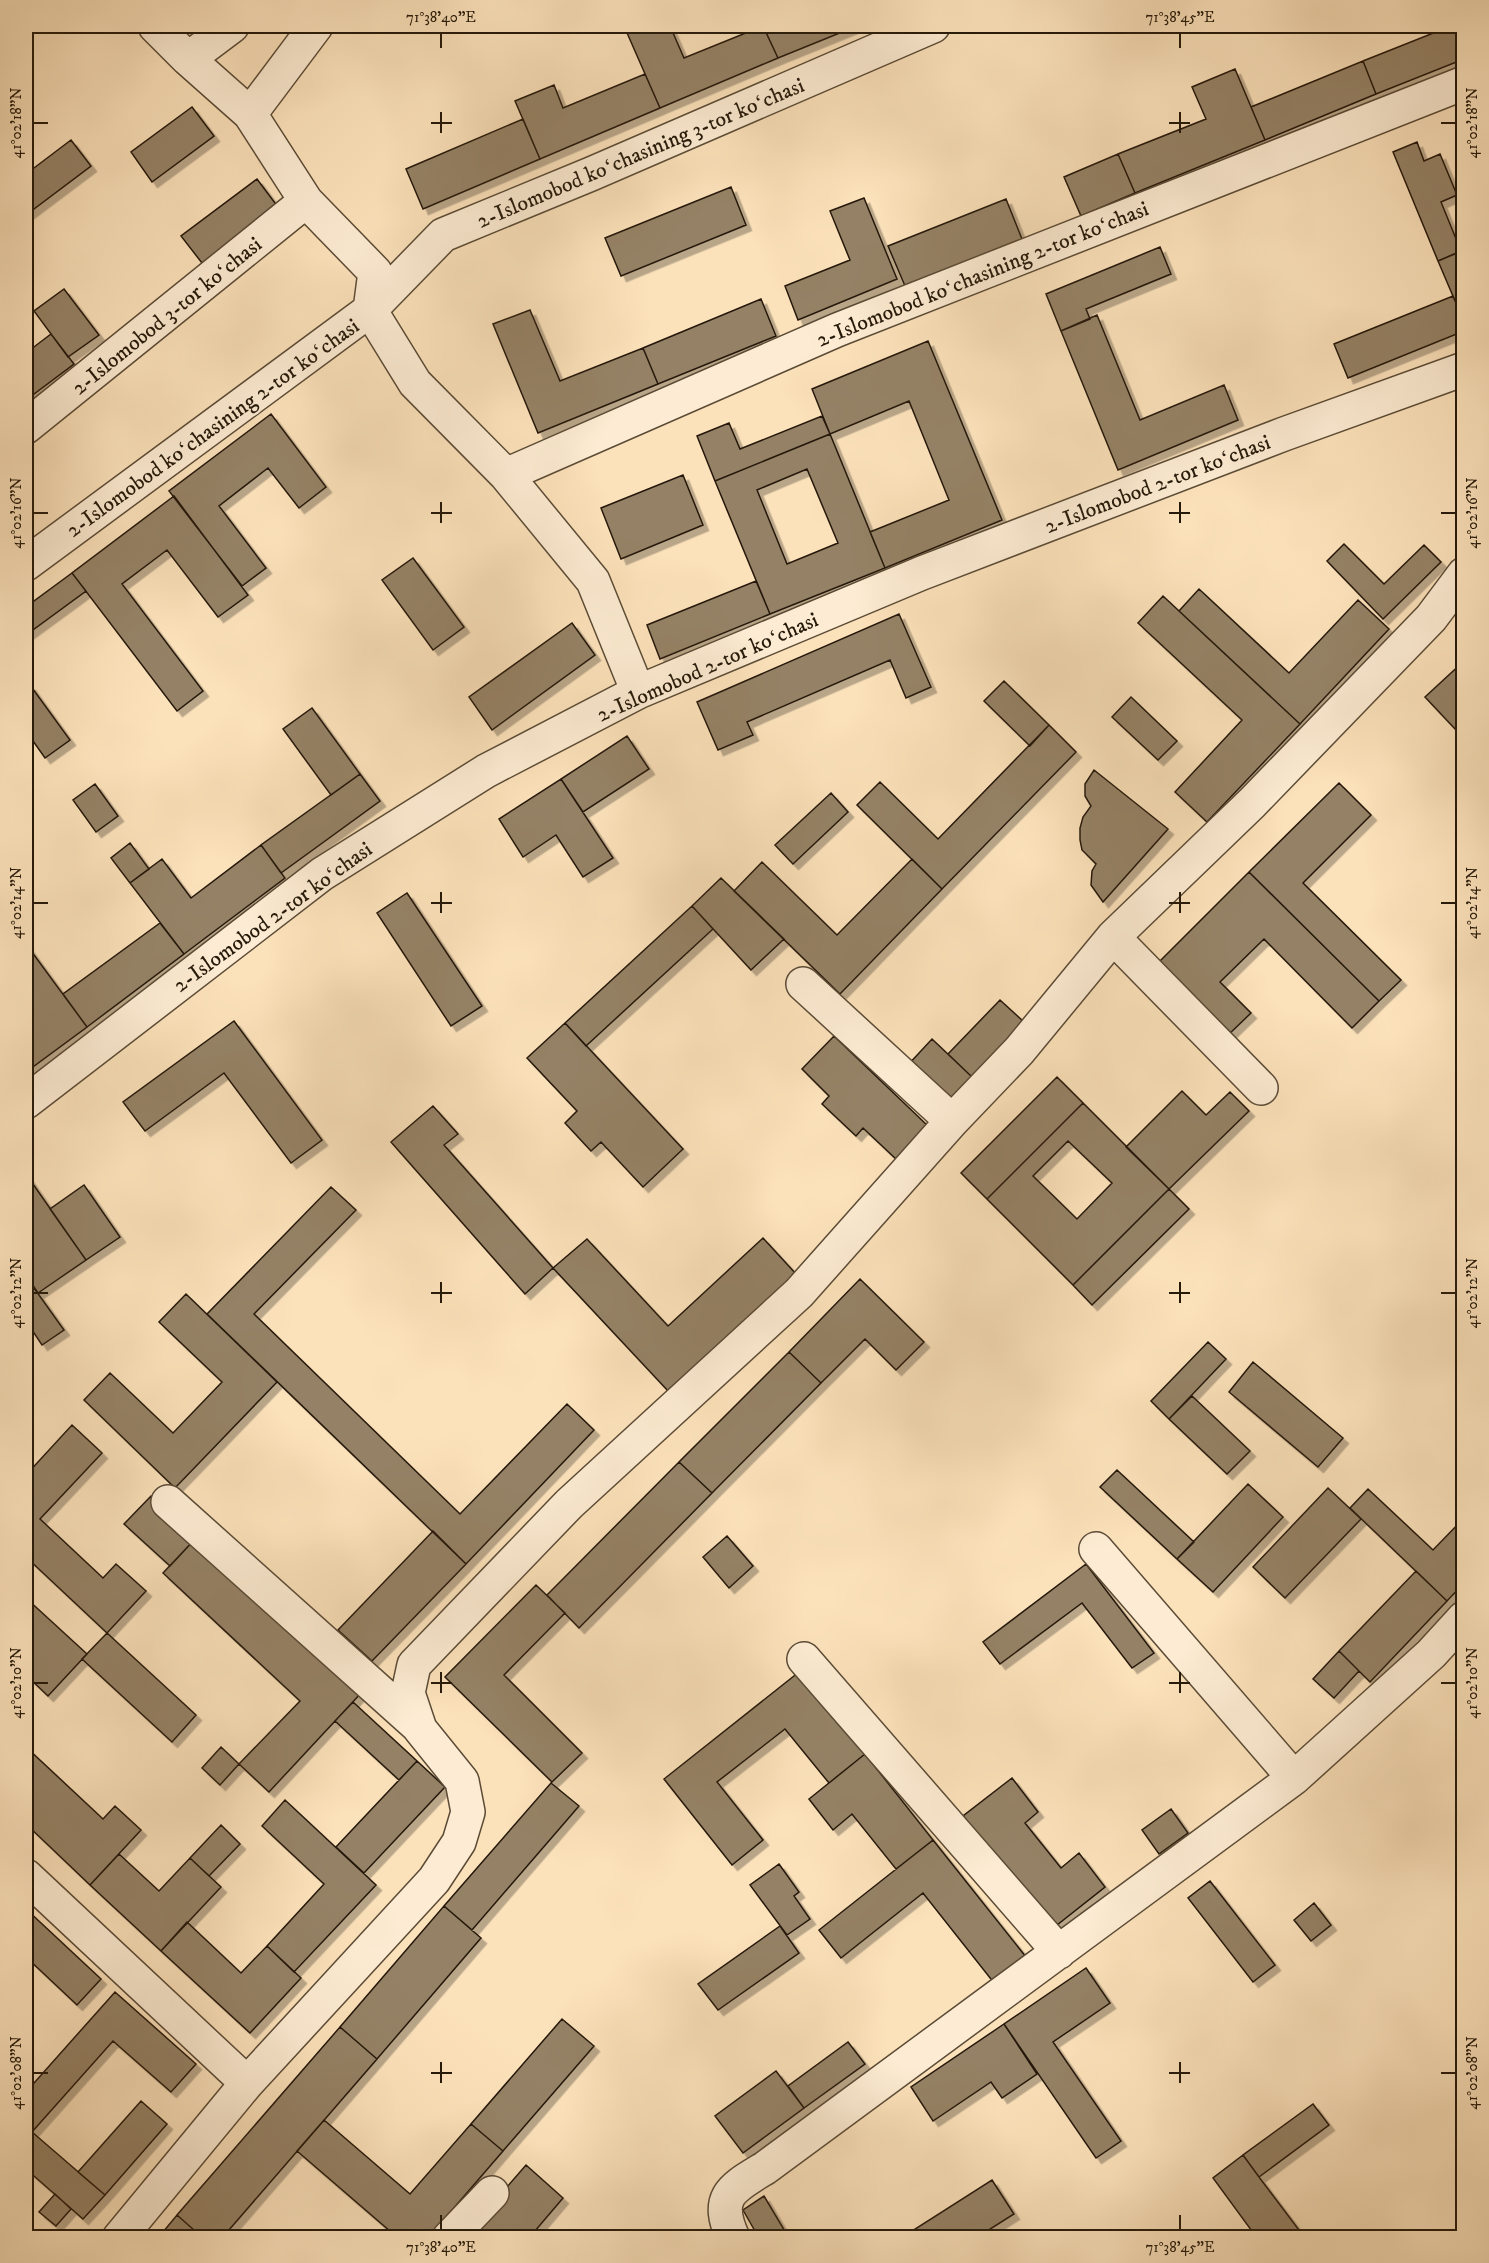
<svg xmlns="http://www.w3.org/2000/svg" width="1489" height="2263" viewBox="0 0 1489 2263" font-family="'IM FELL DW Pica',serif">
<defs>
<filter id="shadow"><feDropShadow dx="5.5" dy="5.5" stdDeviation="0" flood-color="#0004"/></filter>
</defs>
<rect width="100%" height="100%" fill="#fce2bb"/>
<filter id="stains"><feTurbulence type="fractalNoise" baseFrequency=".00333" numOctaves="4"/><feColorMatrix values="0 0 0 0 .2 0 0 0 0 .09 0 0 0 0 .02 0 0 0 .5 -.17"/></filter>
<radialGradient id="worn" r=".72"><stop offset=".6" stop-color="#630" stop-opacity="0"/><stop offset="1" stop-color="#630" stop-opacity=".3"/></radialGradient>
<path fill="#958266" stroke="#25190a" stroke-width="1.5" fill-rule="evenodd" filter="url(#shadow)" d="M 624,26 L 670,26 L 684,58 L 763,26 L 778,58 L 660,108 Z
M 763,26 L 857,26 L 778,58 Z
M 1451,26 L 1464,26 L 1464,59 L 1376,94 L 1363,61 Z
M 1363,61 L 1376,94 L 1265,140 L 1251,107 Z
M 1235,69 L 1265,140 L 1135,193 L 1118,154 L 1206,119 L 1192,87 Z
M 645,74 L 660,108 L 540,159 L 515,101 L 554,85 L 563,108 Z
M 192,107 L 214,136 L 152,182 L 131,152 Z
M 523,119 L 540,159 L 423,209 L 406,169 Z
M 71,140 L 91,166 L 26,215 L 26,174 Z
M 1417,142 L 1424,161 L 1440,154 L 1457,195 L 1441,202 L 1461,251 L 1438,261 L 1393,152 Z
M 1118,154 L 1135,193 L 1081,216 L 1064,177 Z
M 257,179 L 278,207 L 202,263 L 181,236 Z
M 731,187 L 746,225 L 621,276 L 605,238 Z
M 864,198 L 897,279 L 798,320 L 785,286 L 850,260 L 830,211 Z
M 1006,199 L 1022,239 L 905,286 L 888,246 Z
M 1160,247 L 1171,274 L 1086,309 L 1090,319 L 1061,331 L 1046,294 Z
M 1464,250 L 1464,322 L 1438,261 Z
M 64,289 L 99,335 L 68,357 L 34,311 Z
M 1453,296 L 1464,322 L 1464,331 L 1348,378 L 1334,344 Z
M 761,299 L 776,336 L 658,384 L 643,348 Z
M 530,310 L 560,381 L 643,348 L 658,384 L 538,433 L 493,324 Z
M 1097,315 L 1140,420 L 1224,385 L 1238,420 L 1118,470 L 1061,331 Z
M 51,334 L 74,364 L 26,400 L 26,353 Z
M 928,341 L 1002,520 L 885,568 L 870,532 L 949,500 L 909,401 L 830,434 L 812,389 Z
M 271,414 L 326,487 L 299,508 L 268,468 L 219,506 L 266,568 L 242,586 L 169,491 Z
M 822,416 L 830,434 L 715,481 L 697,436 L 729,423 L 740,449 Z
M 830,434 L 885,568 L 770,614 L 715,481 ZM 807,469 L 838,543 L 787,564 L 757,490 Z
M 683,475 L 703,525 L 621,559 L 601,508 Z
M 174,496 L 248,595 L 218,617 L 167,550 L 122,584 L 203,691 L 177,711 L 72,573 Z
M 1344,544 L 1384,584 L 1424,545 L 1441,562 L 1383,619 L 1327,561 Z
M 413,558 L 464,627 L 433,650 L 382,580 Z
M 72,573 L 86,591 L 26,635 L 26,607 Z
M 756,581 L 770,614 L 660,659 L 647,625 Z
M 1199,589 L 1289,673 L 1358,600 L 1389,629 L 1300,724 L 1179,611 Z
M 1163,596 L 1300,724 L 1207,822 L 1175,792 L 1242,720 L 1138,623 Z
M 899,614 L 931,687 L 906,698 L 890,660 L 747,722 L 753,735 L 718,750 L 697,702 Z
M 572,623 L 595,655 L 492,730 L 469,697 Z
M 1464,661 L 1464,723 L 1456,730 L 1425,697 Z
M 1004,681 L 1049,725 L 1030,746 L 984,701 Z
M 30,685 L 70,740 L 45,758 L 26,731 L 26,688 Z
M 1131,697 L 1177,741 L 1158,760 L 1112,717 Z
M 312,708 L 360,774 L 331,795 L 283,729 Z
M 1049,725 L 1076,752 L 942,889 L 857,805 L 880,782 L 938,839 Z
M 627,736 L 649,769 L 583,812 L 561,779 Z
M 1094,770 L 1168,829 L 1103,902 L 1091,885 L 1092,871 L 1096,864 L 1082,850 L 1080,840 L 1080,828 L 1083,817 L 1091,806 L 1085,796 L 1085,784 Z
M 360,774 L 380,801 L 281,873 L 261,845 Z
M 561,779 L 613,858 L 583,877 L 556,835 L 523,857 L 499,819 Z
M 1339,783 L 1371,815 L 1303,883 L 1401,980 L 1379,1001 L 1249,872 Z
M 95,784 L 118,816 L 96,832 L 73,800 Z
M 831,793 L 848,812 L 793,864 L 775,845 Z
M 130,843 L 149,869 L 130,883 L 111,858 Z
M 261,845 L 285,878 L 184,954 L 130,883 L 162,859 L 191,898 Z
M 912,859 L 942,889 L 840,994 L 734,891 L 762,862 L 837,935 Z
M 1249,872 L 1379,1001 L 1352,1028 L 1264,939 L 1220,982 L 1251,1013 L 1225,1038 L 1154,967 Z
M 721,878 L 784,939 L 751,970 L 692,906 Z
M 407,893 L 482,1006 L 451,1026 L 377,913 Z
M 692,906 L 713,929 L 586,1046 L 565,1023 Z
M 160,923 L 184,954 L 87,1027 L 63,994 Z
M 26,944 L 87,1027 L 26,1072 L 26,1022 L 33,1017 L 26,1007 Z
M 1000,1000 L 1024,1022 L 972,1077 L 948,1054 Z
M 234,1021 L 322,1140 L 291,1163 L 224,1073 L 145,1131 L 123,1102 Z
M 565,1023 L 683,1149 L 643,1187 L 601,1142 L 591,1151 L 565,1123 L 577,1111 L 527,1058 Z
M 834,1036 L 929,1127 L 897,1160 L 863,1128 L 856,1136 L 822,1104 L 829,1096 L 802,1069 Z
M 932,1039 L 972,1077 L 947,1103 L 907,1066 Z
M 1057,1077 L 1083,1103 L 987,1199 L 961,1173 Z
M 1182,1091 L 1206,1115 L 1230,1092 L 1249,1111 L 1169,1189 L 1126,1147 Z
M 1083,1103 L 1169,1189 L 1073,1285 L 987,1199 ZM 1068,1141 L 1112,1183 L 1077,1219 L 1033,1176 Z
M 433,1106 L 458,1134 L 444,1145 L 553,1268 L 525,1294 L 391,1142 Z
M 26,1174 L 86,1260 L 38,1293 L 26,1275 Z
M 84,1185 L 120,1237 L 86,1260 L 50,1209 Z
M 331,1187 L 356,1210 L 254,1314 L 460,1514 L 567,1404 L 594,1430 L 466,1564 L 207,1314 Z
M 1169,1189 L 1189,1209 L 1092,1305 L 1073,1285 Z
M 763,1238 L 797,1275 L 669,1392 L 553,1268 L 587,1239 L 668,1326 Z
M 860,1279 L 924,1342 L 896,1370 L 865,1339 L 821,1383 L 789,1352 Z
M 34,1288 L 64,1330 L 42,1345 L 26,1321 L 26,1294 Z
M 186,1294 L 277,1382 L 175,1488 L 84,1400 L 110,1373 L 173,1433 L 222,1382 L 159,1322 Z
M 1208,1342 L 1226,1359 L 1169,1419 L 1151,1401 Z
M 789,1352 L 821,1383 L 712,1493 L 679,1462 Z
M 1253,1362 L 1343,1438 L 1318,1467 L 1229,1392 Z
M 1192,1396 L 1250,1451 L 1227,1474 L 1169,1419 Z
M 72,1425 L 102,1453 L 40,1519 L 103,1578 L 116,1564 L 146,1591 L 107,1633 L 26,1557 L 26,1475 Z
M 679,1462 L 712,1493 L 579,1628 L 547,1595 Z
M 1117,1470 L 1194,1542 L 1177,1559 L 1100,1487 Z
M 1248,1484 L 1283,1517 L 1213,1592 L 1177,1559 Z
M 1328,1488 L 1361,1519 L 1285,1598 L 1253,1567 Z
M 1368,1489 L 1433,1550 L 1464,1518 L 1464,1583 L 1447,1601 L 1350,1508 Z
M 151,1496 L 196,1538 L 170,1566 L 124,1524 Z
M 433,1531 L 466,1564 L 372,1661 L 338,1630 Z
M 727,1536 L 753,1566 L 729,1588 L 703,1557 Z
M 196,1538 L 362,1692 L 269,1792 L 239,1764 L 300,1701 L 163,1573 Z
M 1086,1564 L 1154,1653 L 1132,1668 L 1082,1603 L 1000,1664 L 983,1642 Z
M 1416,1571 L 1447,1601 L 1370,1682 L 1339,1651 Z
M 536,1585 L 565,1613 L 504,1675 L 582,1753 L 552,1782 L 445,1677 Z
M 26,1598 L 87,1654 L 48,1696 L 26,1675 Z
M 107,1633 L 196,1715 L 172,1742 L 82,1659 Z
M 1339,1651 L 1359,1671 L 1334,1698 L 1313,1679 Z
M 799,1672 L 865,1754 L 829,1783 L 785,1729 L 717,1782 L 763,1840 L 732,1865 L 664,1779 Z
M 353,1702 L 417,1761 L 399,1780 L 335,1721 Z
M 26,1747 L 103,1819 L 115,1806 L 141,1830 L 90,1885 L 26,1824 Z
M 221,1747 L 239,1764 L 220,1785 L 202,1768 Z
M 865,1754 L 933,1840 L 896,1869 L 852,1814 L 833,1830 L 809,1799 Z
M 417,1761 L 445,1787 L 364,1873 L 336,1847 Z
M 1012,1778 L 1038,1812 L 1025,1823 L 1061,1868 L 1079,1853 L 1105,1887 L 1052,1929 L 963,1816 Z
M 551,1783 L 579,1806 L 472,1930 L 444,1906 Z
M 285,1800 L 376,1885 L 294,1972 L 267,1946 L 324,1884 L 262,1826 Z
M 1171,1809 L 1188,1833 L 1159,1854 L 1142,1830 Z
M 221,1825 L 240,1844 L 209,1876 L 190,1858 Z
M 933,1840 L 1030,1962 L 998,1988 L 923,1893 L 841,1958 L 819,1930 Z
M 119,1854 L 159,1891 L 190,1858 L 221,1887 L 161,1951 L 90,1885 Z
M 779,1864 L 799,1892 L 794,1896 L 810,1919 L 787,1935 L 750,1885 Z
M 1210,1881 L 1275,1965 L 1253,1982 L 1188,1898 Z
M 1314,1903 L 1331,1925 L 1311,1941 L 1294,1920 Z
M 444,1906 L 481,1938 L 377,2059 L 340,2027 Z
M 26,1909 L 101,1979 L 77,2005 L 26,1957 Z
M 187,1922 L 241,1973 L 267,1946 L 301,1978 L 250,2033 L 161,1951 Z
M 780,1926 L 799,1953 L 718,2010 L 698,1984 Z
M 1086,1968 L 1110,2003 L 1053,2042 L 1121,2141 L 1096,2158 L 1004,2024 Z
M 115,1992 L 196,2064 L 171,2092 L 113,2041 L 32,2132 L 105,2195 L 83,2219 L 26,2169 L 26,2092 Z
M 562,2019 L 594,2046 L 503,2151 L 471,2124 Z
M 1004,2024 L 1037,2074 L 1002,2098 L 991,2082 L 933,2121 L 911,2087 Z
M 340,2027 L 377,2059 L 222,2238 L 203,2238 L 177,2215 Z
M 848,2042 L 865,2064 L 804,2108 L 788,2086 Z
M 776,2071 L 804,2108 L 743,2153 L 715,2116 Z
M 141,2101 L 167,2124 L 105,2195 L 78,2172 Z
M 1313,2104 L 1329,2125 L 1259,2177 L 1243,2155 Z
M 324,2120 L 410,2194 L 471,2124 L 503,2151 L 428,2238 L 398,2238 L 297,2151 Z
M 1243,2155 L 1259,2177 L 1305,2238 L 1257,2238 L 1213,2178 Z
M 526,2165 L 563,2198 L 529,2238 L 463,2238 Z
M 992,2180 L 1014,2214 L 976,2238 L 901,2238 Z
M 55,2194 L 71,2209 L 56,2226 L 39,2212 Z
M 764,2196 L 789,2238 L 759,2238 L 743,2210 Z
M 177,2215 L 203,2238 L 158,2238 Z"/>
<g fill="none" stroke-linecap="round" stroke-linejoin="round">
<defs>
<path id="minor" d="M 155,26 L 188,59 L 250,114 L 306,201 L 375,272 L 370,310
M 188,59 L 232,26
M 250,114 L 316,26
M 370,310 L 415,383 L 506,475 L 593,581 L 638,692
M 26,427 L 306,201
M 506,475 L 837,330 L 1464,83
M 26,564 L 370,310 L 443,235 L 591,174 L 933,26
M 1113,937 L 1261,1088
M 803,984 L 952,1121
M 26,1102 L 322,874 L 486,771 L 638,692 L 922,573 L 1284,434 L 1464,369
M 168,1502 L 419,1727
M 1096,1549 L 1294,1778
M 804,1659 L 1059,1952
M 26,1876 L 247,2083
M 119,2238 L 247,2083 L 434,1880 L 459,1842 L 468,1812 L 462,1781 L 420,1729 L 408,1693 L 414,1665 L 569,1504 L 799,1293 L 952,1121 L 1019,1051 L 1113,937 L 1252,803 L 1431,618 L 1464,574
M 449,2238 L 492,2193
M 733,2238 C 714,2196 732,2188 765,2168 L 1294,1778 L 1431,1654 L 1464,1618"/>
</defs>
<use href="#minor" stroke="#5b4b36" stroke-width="36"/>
<use href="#minor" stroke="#fdecd3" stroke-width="33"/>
</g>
<path fill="none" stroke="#25190a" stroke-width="2" d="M 441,33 L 441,48M 1180,33 L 1180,48M 441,112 L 441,133M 1180,112 L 1180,133M 33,123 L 48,123M 431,123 L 452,123M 1169,123 L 1190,123M 1441,123 L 1456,123M 441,502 L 441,523M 1180,502 L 1180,523M 33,513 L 48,513M 431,513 L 452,513M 1169,513 L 1190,513M 1441,513 L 1456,513M 441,892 L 441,913M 1180,892 L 1180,913M 33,903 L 48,903M 431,903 L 452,903M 1169,903 L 1190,903M 1441,903 L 1456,903M 441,1282 L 441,1303M 1180,1282 L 1180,1303M 33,1293 L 48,1293M 431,1293 L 452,1293M 1169,1293 L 1190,1293M 1441,1293 L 1456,1293M 441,1672 L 441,1693M 1180,1672 L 1180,1693M 33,1683 L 48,1683M 431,1683 L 452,1683M 1169,1683 L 1190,1683M 1441,1683 L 1456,1683M 441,2062 L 441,2083M 1180,2062 L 1180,2083M 33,2073 L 48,2073M 431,2073 L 452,2073M 1169,2073 L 1190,2073M 1441,2073 L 1456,2073M 441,2215 L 441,2230M 1180,2215 L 1180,2230"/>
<g text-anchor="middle" stroke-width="4.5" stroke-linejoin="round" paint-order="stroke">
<g font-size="22" fill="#25190a" stroke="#fdecd3">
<text transform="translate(640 152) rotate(-23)" y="8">2-Islomobod koʻchasining 3-tor koʻchasi</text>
<text transform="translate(982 273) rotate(-22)" y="8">2-Islomobod koʻchasining 2-tor koʻchasi</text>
<text transform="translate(166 315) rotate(-39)" y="8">2-Islomobod 3-tor koʻchasi</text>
<text transform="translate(212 427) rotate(-36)" y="8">2-Islomobod koʻchasining 2-tor koʻchasi</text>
<text transform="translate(1157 483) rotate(-21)" y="8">2-Islomobod 2-tor koʻchasi</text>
<text transform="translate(707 666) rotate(-24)" y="8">2-Islomobod 2-tor koʻchasi</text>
<text transform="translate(272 916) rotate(-36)" y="8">2-Islomobod 2-tor koʻchasi</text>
</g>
</g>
<rect width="1489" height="2263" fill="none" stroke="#fce2bb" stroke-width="66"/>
<rect x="33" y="33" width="1423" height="2197" fill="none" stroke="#25190a" stroke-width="2"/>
<g font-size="15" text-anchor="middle" fill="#25190a">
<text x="441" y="22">71°38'40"E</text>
<text x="1180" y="22">71°38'45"E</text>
<text transform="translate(16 123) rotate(-90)" y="5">41°02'18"N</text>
<text transform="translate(1472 123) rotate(-90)" y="5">41°02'18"N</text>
<text transform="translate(16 513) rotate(-90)" y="5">41°02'16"N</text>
<text transform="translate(1472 513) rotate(-90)" y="5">41°02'16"N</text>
<text transform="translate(16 903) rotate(-90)" y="5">41°02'14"N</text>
<text transform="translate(1472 903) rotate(-90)" y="5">41°02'14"N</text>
<text transform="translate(16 1293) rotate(-90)" y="5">41°02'12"N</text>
<text transform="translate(1472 1293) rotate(-90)" y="5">41°02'12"N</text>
<text transform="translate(16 1683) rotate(-90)" y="5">41°02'10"N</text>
<text transform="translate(1472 1683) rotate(-90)" y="5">41°02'10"N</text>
<text transform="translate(16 2073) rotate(-90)" y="5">41°02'08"N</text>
<text transform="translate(1472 2073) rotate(-90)" y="5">41°02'08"N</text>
<text x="441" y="2252">71°38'40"E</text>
<text x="1180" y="2252">71°38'45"E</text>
</g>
<rect width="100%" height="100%" filter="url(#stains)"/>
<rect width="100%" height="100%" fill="url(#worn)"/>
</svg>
